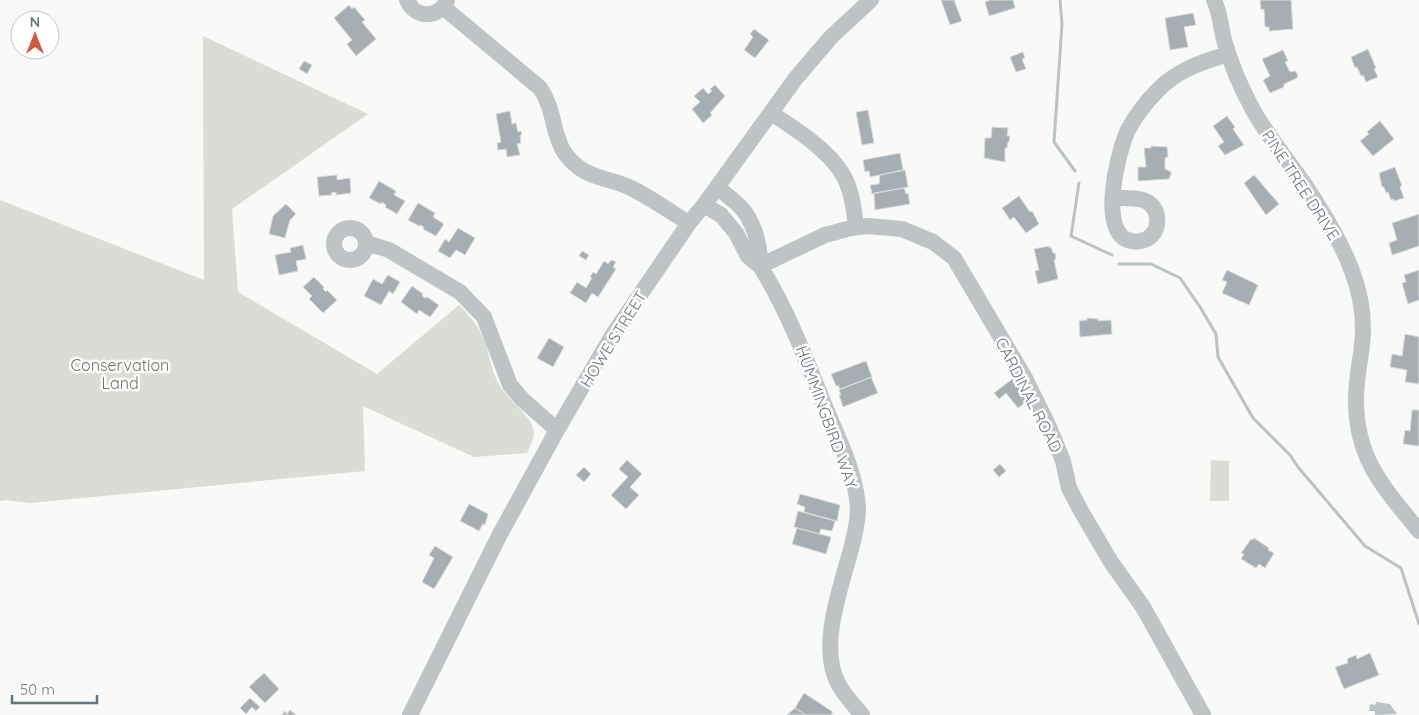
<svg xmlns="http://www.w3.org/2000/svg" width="1419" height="715" viewBox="0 0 1419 715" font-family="Quicksand,sans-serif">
<rect width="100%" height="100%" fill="#f9f9f7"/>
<path fill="#d9ddd6" d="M 203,36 L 368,114 L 232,209 L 238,292 L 377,374 L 459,305 C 468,314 477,324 482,335 C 490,352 490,370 500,386 C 508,400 529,414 533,428 C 536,437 531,444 527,453 L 474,457 L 363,406 L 365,471 L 30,503 L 6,500 L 0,501 L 0,200 L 204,280 Z
M 1211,460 L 1229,461 L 1229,501 L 1210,501 Z"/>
<path fill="#b8c3c6" d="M 1376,702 L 1390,704 L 1397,714 L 1375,715 L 1375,711 L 1369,711 L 1370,704 L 1375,705 Z"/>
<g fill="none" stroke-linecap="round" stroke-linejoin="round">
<path stroke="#b8c3c6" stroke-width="3" d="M 1060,0 L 1062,24 L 1054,142 L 1075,171
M 1079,183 L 1071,236 L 1112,255
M 1119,264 L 1151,264 L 1180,278 L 1200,307 L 1216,334 L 1218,357 L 1253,418 L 1290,455 L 1298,467 L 1365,546 L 1401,568 L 1419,624"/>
</g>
<path fill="#a6aeb3" stroke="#dbdbd9" d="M 941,0 L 954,0 L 962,21 L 950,25 Z
M 990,0 L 1013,0 L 1015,8 L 989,16 L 985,2 Z
M 1260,0 L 1291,0 L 1293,29 L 1269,31 L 1269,27 L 1265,27 L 1264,9 L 1261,10 Z
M 349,5 L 352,9 L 354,7 L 365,20 L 362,22 L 376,39 L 356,56 L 347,44 L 352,40 L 334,18 Z
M 1193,13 L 1196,25 L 1184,27 L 1188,47 L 1170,50 L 1165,18 Z
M 754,29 L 769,40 L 755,58 L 744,50 L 753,37 L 750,34 Z
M 1368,49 L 1376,68 L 1374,69 L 1378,77 L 1366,82 L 1363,75 L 1361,76 L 1357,67 L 1355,68 L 1351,57 Z
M 1283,50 L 1288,61 L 1285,62 L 1290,72 L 1295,71 L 1298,75 L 1297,78 L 1284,84 L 1284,87 L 1270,93 L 1263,80 L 1270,76 L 1262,59 Z
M 1023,52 L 1025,58 L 1022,59 L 1026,69 L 1016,72 L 1010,57 Z
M 304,61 L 312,65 L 307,74 L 299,69 Z
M 715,85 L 725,96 L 710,113 L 712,115 L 703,123 L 692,109 L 700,102 L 694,96 L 703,88 L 708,94 L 712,91 L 710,89 Z
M 868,110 L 874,143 L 862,145 L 856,112 Z
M 510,111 L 512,124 L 516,123 L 518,132 L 521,131 L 522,135 L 520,135 L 521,143 L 517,144 L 520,155 L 507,157 L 506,149 L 498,150 L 497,143 L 501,142 L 496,114 Z
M 1227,116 L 1235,127 L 1233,129 L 1244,145 L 1225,155 L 1218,146 L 1224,142 L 1213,126 Z
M 1380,121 L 1394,139 L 1373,156 L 1360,141 L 1369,134 L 1367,132 Z
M 992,127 L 1008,128 L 1007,136 L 1010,136 L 1009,142 L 1008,142 L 1007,148 L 1005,148 L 1005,162 L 984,158 L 985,138 L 991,138 Z
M 1151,146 L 1167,147 L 1168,157 L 1165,158 L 1165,169 L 1171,172 L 1171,174 L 1169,179 L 1138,181 L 1138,167 L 1146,167 L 1144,148 L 1151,148 Z
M 900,153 L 903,170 L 870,177 L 869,171 L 865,172 L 863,160 Z
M 1395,167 L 1402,186 L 1400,187 L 1404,198 L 1394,201 L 1393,199 L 1391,200 L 1388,192 L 1386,193 L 1384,187 L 1382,187 L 1379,173 Z
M 905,170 L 908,187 L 872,194 L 870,185 L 879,184 L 880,175 Z
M 337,175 L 337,180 L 350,178 L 351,193 L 336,195 L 336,192 L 331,193 L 332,195 L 319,196 L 317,177 Z
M 1254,175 L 1279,204 L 1266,215 L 1244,183 Z
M 379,181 L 396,191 L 394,195 L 405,201 L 397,214 L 385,207 L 386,205 L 382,202 L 381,204 L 369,198 Z
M 904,188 L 906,194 L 908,193 L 910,204 L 875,210 L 874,193 Z
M 1019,196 L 1030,212 L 1032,211 L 1039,224 L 1026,233 L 1014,217 L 1010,220 L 1002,208 Z
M 418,203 L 435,213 L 433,217 L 444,224 L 436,236 L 423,229 L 424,227 L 420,225 L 419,226 L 408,220 Z
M 286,204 L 296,214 L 290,220 L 285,238 L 269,234 L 273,216 Z
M 1419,214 L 1419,246 L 1392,255 L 1389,243 L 1397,240 L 1392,223 Z
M 458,228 L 475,238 L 465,255 L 456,250 L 450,258 L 438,251 L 445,239 L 449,242 Z
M 303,245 L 306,259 L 296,261 L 298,271 L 279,275 L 275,255 L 291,252 L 290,248 Z
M 1049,246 L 1049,248 L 1051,247 L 1053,253 L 1055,253 L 1056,259 L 1054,260 L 1058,279 L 1038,284 L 1035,271 L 1039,270 L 1034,249 Z
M 582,251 L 589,255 L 586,260 L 579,256 Z
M 611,260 L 616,262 L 613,267 L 616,269 L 598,297 L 592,293 L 586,303 L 570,293 L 577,282 L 586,288 L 592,278 L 590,277 L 593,272 L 596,274 L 604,261 L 608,264 Z
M 1227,270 L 1258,285 L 1249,305 L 1222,293 L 1227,282 L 1222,280 Z
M 1419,270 L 1419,300 L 1408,304 L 1402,283 L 1406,282 L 1404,275 Z
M 388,275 L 400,282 L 393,294 L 389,291 L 381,305 L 364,296 L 373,279 L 382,284 Z
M 314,277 L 324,287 L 323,289 L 326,292 L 327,290 L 337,300 L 323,313 L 309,299 L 312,296 L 303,287 Z
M 412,286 L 423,294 L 422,296 L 425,298 L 427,297 L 439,305 L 430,317 L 419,310 L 417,314 L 401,302 Z
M 1087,318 L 1098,319 L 1098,321 L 1111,320 L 1112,334 L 1080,337 L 1079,321 L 1087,320 Z
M 1405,334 L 1419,337 L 1419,384 L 1405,382 L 1407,370 L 1390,367 L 1392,354 L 1402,356 Z
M 549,338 L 564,347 L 553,367 L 537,358 Z
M 866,361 L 872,377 L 840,389 L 838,385 L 836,386 L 831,374 Z
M 871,377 L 878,393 L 843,407 L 839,395 L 841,395 L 839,390 Z
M 1015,377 L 1031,398 L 1018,408 L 1006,393 L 999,399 L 994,393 Z
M 1412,410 L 1419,410 L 1419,446 L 1403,444 L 1405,430 L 1410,431 Z
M 627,460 L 642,474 L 630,487 L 639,495 L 626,509 L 611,495 L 628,477 L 619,469 Z
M 1000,464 L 1006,471 L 999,477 L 993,470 Z
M 584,467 L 591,474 L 584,482 L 576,475 Z
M 800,494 L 840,505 L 837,521 L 804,512 L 805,507 L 797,504 Z
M 469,504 L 488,514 L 485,525 L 483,524 L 479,531 L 460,521 Z
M 798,511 L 835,521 L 832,531 L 821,529 L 819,534 L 794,527 Z
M 797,528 L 831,537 L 826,554 L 792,544 Z
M 1254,538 L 1269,548 L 1268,550 L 1274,553 L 1265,568 L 1259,564 L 1256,568 L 1241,559 L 1244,554 L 1241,553 L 1251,539 L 1253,540 Z
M 435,546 L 453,557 L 434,589 L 422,582 L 434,558 L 429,555 Z
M 1370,653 L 1379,675 L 1344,689 L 1335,667 L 1348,663 L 1347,659 L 1356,655 L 1357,659 Z
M 264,673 L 279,689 L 265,703 L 249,687 Z
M 804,693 L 833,712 L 831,715 L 806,715 L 795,708 Z
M 250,698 L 260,707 L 256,711 L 252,707 L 246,714 L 240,708 Z
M 795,708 L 806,715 L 787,715 Z
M 290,710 L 296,715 L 282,715 L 285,711 L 287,714 Z"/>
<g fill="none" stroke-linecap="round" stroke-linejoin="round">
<path stroke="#bec3c6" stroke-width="16" d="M 407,0 C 415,19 439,19 447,0
M 1214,0 C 1220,13 1221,27 1224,40 C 1231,65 1241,88 1253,110 C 1268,137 1288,160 1305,185 C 1323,212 1341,241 1352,271 C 1361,295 1365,320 1362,345 C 1360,363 1356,380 1356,398 C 1355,458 1384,488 1419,531
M 443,7 L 540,88 C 555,110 552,133 564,152 C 583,180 607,176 633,189 C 653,199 670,212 689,223
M 771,113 C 794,128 829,150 843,175 C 852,191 854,209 856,227
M 1113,198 C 1129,198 1154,195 1157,217 C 1158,223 1156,230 1152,235 C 1147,240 1139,243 1131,241 C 1097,235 1118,151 1128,130 C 1136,115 1146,102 1158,90 C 1177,70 1202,62 1228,54
M 704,205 L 721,215 L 736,233 L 748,256 L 760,266 C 761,248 755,226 744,211 C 737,202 726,195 717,187
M334 244a16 16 0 1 1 32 0a16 16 0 1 1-32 0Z
M 367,243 L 389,250 L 460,292 L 484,317 L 510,385 L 522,399 L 557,430
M 410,715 L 499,536 L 557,430 L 612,336 L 689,223 L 704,205 L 796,78 L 831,37 L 871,0
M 862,715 C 854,705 845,696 839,685 C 819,650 838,596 848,560 C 853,543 858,525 858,508 C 856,472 837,436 824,404 C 805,357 787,309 760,266 L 825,235 L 851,228 L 868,226 L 902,229 L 933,242 L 954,258 L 1025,378 L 1049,427 L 1063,461 L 1069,488 L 1081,511 L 1111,562 L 1143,607 L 1203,715"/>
</g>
<g text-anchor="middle" stroke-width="5" stroke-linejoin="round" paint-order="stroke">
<g font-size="16" fill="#66757e" stroke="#fff">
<text transform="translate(1301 185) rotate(57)" y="6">PINE TREE DRIVE</text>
<text transform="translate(613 339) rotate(-58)" y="6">HOWE STREET</text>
<text transform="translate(1029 395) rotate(63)" y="6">CARDINAL ROAD</text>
<text transform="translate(827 417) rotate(70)" y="6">HUMMINGBIRD WAY</text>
</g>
<g font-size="16" fill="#697765" stroke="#fff">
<text x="120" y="371">Conservation<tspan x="120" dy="18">Land</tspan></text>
</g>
</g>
<g transform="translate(35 35)"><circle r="24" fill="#ffffff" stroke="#c2c8cb"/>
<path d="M0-4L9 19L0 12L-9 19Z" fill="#d15b3e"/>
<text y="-8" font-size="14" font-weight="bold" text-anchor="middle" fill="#66757e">N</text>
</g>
<path d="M12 695v8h85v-8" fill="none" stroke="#66757e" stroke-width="2.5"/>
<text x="20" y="695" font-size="15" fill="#66757e" stroke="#ffffff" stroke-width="4" paint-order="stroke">50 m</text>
</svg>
